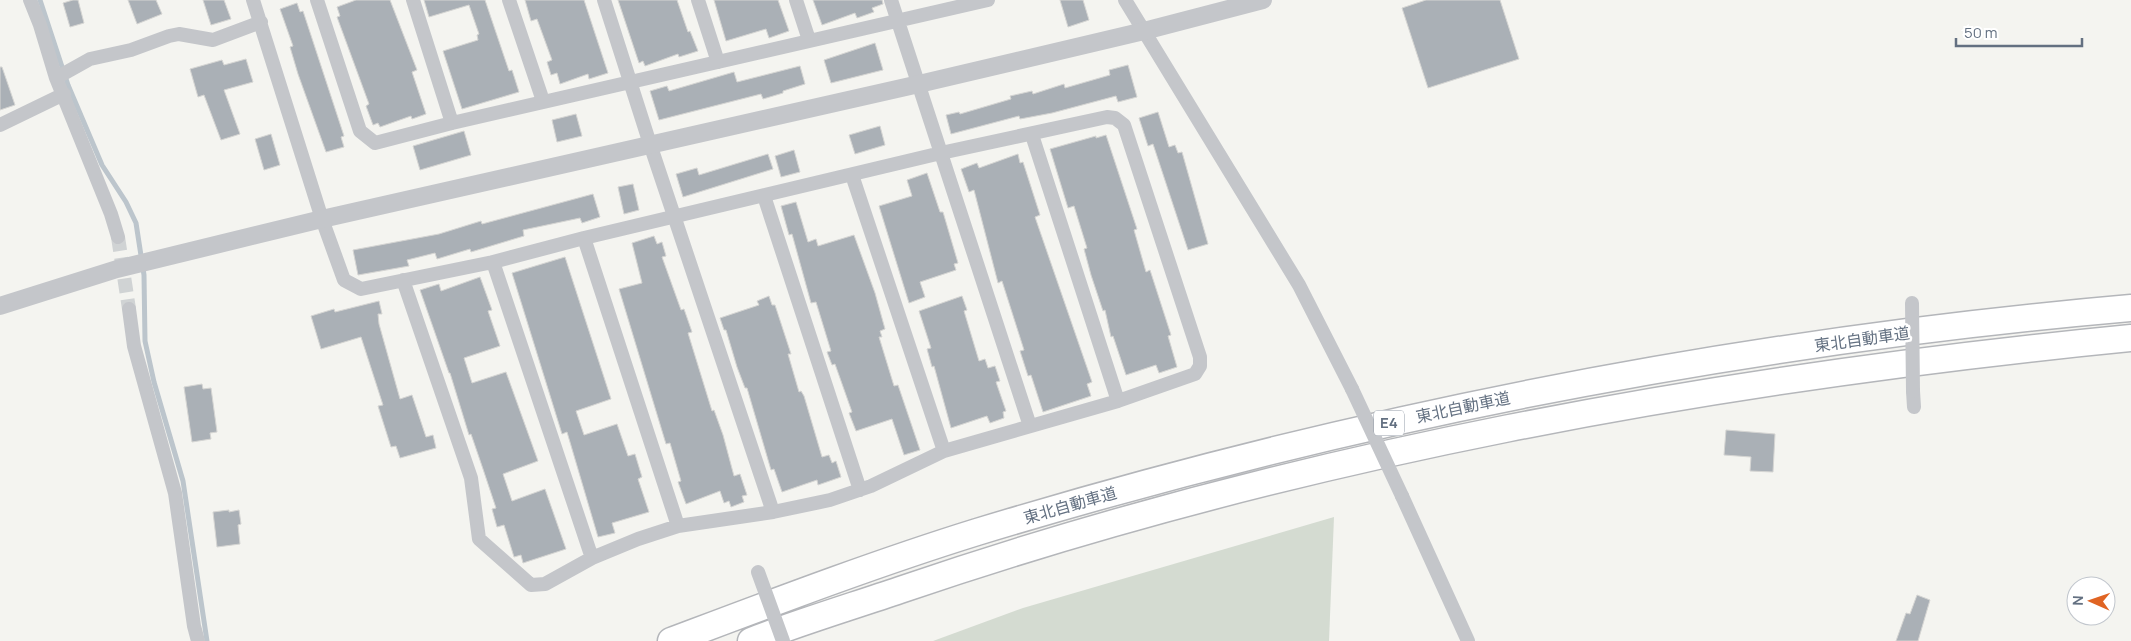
<svg xmlns="http://www.w3.org/2000/svg" width="2131" height="641" viewBox="0 0 2131 641" font-family="Manrope,'Noto Sans JP',sans-serif">
<rect width="100%" height="100%" fill="#f4f4f0"/>
<path fill="#d4dbd1" d="M 1334,517 L 1329,641 L 933,641 L 1023,608 Z"/>
<g fill="none" stroke-linecap="round" stroke-linejoin="round">
<path stroke="#bcc5cc" stroke-width="5" d="M 40,0 L 68,85 L 102,165 L 126,202 L 136,223 L 144,275 L 145,341 L 154,382 L 183,481 L 207,641"/>
</g>
<path fill="#aab0b6" stroke="#d5d5d3" d="M 73,0 L 78,0 L 84,23 L 70,27 L 63,3 Z
M 128,0 L 156,0 L 162,14 L 137,24 Z
M 203,0 L 224,0 L 231,19 L 211,25 Z
M 356,0 L 390,0 L 417,70 L 412,72 L 426,114 L 412,119 L 411,116 L 380,127 L 378,123 L 373,125 L 366,106 L 369,104 L 337,17 L 340,16 L 337,7 Z
M 424,0 L 485,0 L 509,71 L 512,70 L 519,92 L 462,109 L 443,51 L 478,40 L 477,35 L 479,34 L 469,5 L 429,17 Z
M 525,0 L 584,0 L 608,73 L 589,79 L 588,74 L 560,84 L 557,73 L 551,75 L 547,62 L 552,60 L 537,19 L 531,21 Z
M 618,0 L 677,0 L 688,32 L 690,31 L 698,51 L 679,57 L 678,54 L 645,66 L 643,61 L 639,63 Z
M 714,0 L 778,0 L 789,31 L 769,38 L 766,29 L 726,41 Z
M 813,0 L 882,0 L 883,4 L 872,8 L 874,12 L 857,18 L 855,13 L 822,25 Z
M 1060,0 L 1083,0 L 1089,20 L 1068,27 Z
M 1426,0 L 1500,0 L 1519,59 L 1428,88 L 1402,8 Z
M 297,3 L 300,12 L 303,11 L 344,136 L 341,137 L 344,147 L 326,152 L 298,74 L 290,47 L 293,46 L 280,9 Z
M 875,43 L 883,70 L 831,83 L 824,60 Z
M 246,59 L 253,82 L 224,90 L 240,134 L 221,140 L 204,95 L 198,97 L 190,69 L 222,60 L 224,65 Z
M 1128,65 L 1137,97 L 1118,102 L 1116,96 L 1052,113 L 1020,119 L 1019,116 L 951,134 L 946,115 L 959,112 L 960,114 L 1011,99 L 1010,96 L 1032,91 L 1033,94 L 1064,84 L 1065,88 L 1110,75 L 1109,70 Z
M 800,66 L 805,84 L 783,91 L 783,93 L 763,99 L 761,94 L 659,120 L 650,91 L 667,86 L 669,91 L 734,72 L 737,82 Z
M 0,67 L 2,67 L 15,105 L 0,110 Z
M 1158,112 L 1169,147 L 1175,145 L 1178,153 L 1182,152 L 1208,244 L 1188,250 L 1153,144 L 1148,146 L 1139,118 Z
M 576,114 L 582,136 L 557,142 L 552,120 Z
M 880,126 L 885,145 L 855,154 L 849,135 Z
M 464,131 L 471,155 L 420,170 L 413,146 Z
M 271,134 L 280,165 L 264,170 L 255,139 Z
M 1106,135 L 1137,229 L 1134,230 L 1146,272 L 1150,270 L 1171,335 L 1168,336 L 1177,367 L 1159,373 L 1156,365 L 1126,375 L 1113,336 L 1111,337 L 1105,310 L 1103,311 L 1091,275 L 1084,249 L 1087,248 L 1074,206 L 1068,208 L 1050,149 L 1096,136 L 1096,138 Z
M 794,150 L 800,172 L 781,177 L 775,156 Z
M 768,154 L 773,169 L 683,197 L 676,174 L 697,168 L 699,175 Z
M 1018,154 L 1020,163 L 1023,162 L 1040,215 L 1035,217 L 1092,382 L 1087,384 L 1091,396 L 1043,412 L 1031,375 L 1028,376 L 1020,351 L 1024,350 L 1002,281 L 998,283 L 974,190 L 969,192 L 961,169 L 977,163 L 979,168 Z
M 927,173 L 940,212 L 943,212 L 958,263 L 954,264 L 956,270 L 920,282 L 925,297 L 909,303 L 879,206 L 912,196 L 907,180 Z
M 633,184 L 639,210 L 624,214 L 618,187 Z
M 593,194 L 600,217 L 582,223 L 580,218 L 523,230 L 524,236 L 471,252 L 470,249 L 437,259 L 435,253 L 407,260 L 409,266 L 358,275 L 353,250 L 439,234 L 481,221 L 482,224 Z
M 796,202 L 808,242 L 816,239 L 818,246 L 854,235 L 875,293 L 885,329 L 880,331 L 882,337 L 879,337 L 894,386 L 898,385 L 920,450 L 904,455 L 892,419 L 856,431 L 849,413 L 852,412 L 835,364 L 832,365 L 827,352 L 831,351 L 816,302 L 811,303 L 792,234 L 789,235 L 781,206 Z
M 654,236 L 657,244 L 662,242 L 666,256 L 662,257 L 681,310 L 684,309 L 692,332 L 688,333 L 712,411 L 714,410 L 723,435 L 734,476 L 740,474 L 747,495 L 742,496 L 744,502 L 731,507 L 729,501 L 724,503 L 720,491 L 686,504 L 678,482 L 681,481 L 670,443 L 666,444 L 619,289 L 642,283 L 632,243 Z
M 565,257 L 611,399 L 576,411 L 584,435 L 617,424 L 628,456 L 635,454 L 642,477 L 638,479 L 649,512 L 612,523 L 615,533 L 598,537 L 567,432 L 562,434 L 512,273 Z
M 480,277 L 492,310 L 488,311 L 500,346 L 464,358 L 472,383 L 506,372 L 538,461 L 503,474 L 512,501 L 545,489 L 566,549 L 523,563 L 521,555 L 514,557 L 504,525 L 497,527 L 492,509 L 496,508 L 483,469 L 471,434 L 469,435 L 450,373 L 449,373 L 420,290 L 439,284 L 441,291 Z
M 769,296 L 772,305 L 775,305 L 791,354 L 788,354 L 799,392 L 801,391 L 804,396 L 822,457 L 829,455 L 832,463 L 836,461 L 841,477 L 818,485 L 817,480 L 782,492 L 774,469 L 771,470 L 747,388 L 745,388 L 737,367 L 726,330 L 724,330 L 720,318 L 759,305 L 757,301 Z
M 962,296 L 967,310 L 964,311 L 979,361 L 985,359 L 988,368 L 995,366 L 1000,381 L 996,382 L 1006,411 L 1003,412 L 1004,418 L 990,423 L 987,416 L 951,428 L 934,366 L 932,367 L 927,349 L 931,348 L 919,311 Z
M 379,301 L 382,314 L 378,314 L 379,324 L 400,399 L 412,395 L 426,437 L 433,435 L 436,448 L 400,458 L 396,446 L 391,447 L 378,406 L 383,405 L 361,337 L 321,349 L 311,316 L 334,309 L 335,312 Z
M 202,384 L 203,389 L 211,388 L 217,432 L 210,433 L 211,439 L 192,442 L 184,387 Z
M 1726,430 L 1775,434 L 1773,472 L 1750,471 L 1751,457 L 1724,455 Z
M 229,510 L 229,512 L 239,510 L 241,524 L 238,525 L 240,544 L 217,547 L 213,512 Z
M 1917,595 L 1930,600 L 1918,641 L 1896,641 L 1906,613 L 1910,614 Z"/>
<g fill="none" stroke-linecap="round" stroke-linejoin="round">
<path stroke="#d0d3d4" stroke-width="14" stroke-dasharray="14 7" stroke-linecap="butt" d="M 118,237 L 129,309"/>
<defs>
<path id="motorway" d="M 671,641 C 772,603 874,564 977,532 C 1352,418 1740,342 2131,308
M 751,641 C 800,622 850,607 900,590 C 1298,454 1712,379 2131,338"/>
</defs>
<use href="#motorway" stroke="#b4b6ba" stroke-width="29"/>
<path stroke="#c4c6ca" stroke-width="14" d="M 30,0 L 40,25 L 56,78 L 111,214 L 118,237
M 253,0 L 322,219 L 344,280 L 361,289 L 493,262 L 584,238 L 941,153 L 1107,117 L 1115,118 L 1124,125 L 1200,357 L 1200,366 L 1195,374 L 1118,401 L 944,451 L 871,486 L 830,500 L 773,512 L 678,526 L 638,539 L 592,558 L 545,584 L 531,585 L 479,539 L 471,478 L 403,280
M 317,0 L 360,131 L 375,143 L 452,123 L 988,0
M 413,0 L 452,123
M 509,0 L 541,95
M 604,0 L 650,144 L 773,512
M 698,0 L 718,62
M 796,0 L 809,40
M 891,0 L 1030,426
M 1125,0 L 1299,285 L 1352,389
M 56,78 L 90,59 L 131,50 L 169,36 L 179,34 L 213,40 L 261,22
M 0,125 L 64,94
M 1032,135 L 1118,401
M 852,175 L 944,451
M 764,196 L 860,490
M 584,238 L 678,526
M 493,262 L 592,558
M 129,309 L 134,346 L 175,493 L 194,626 L 198,641
M 1913,391 L 1914,407
M 1402,496 L 1468,641"/>
<path stroke="#c4c6ca" stroke-width="18" d="M 0,306 L 117,269 L 322,219 L 919,84 L 1144,31 L 1263,0"/>
<use href="#motorway" stroke="#fff" stroke-width="26"/>
<path stroke="#c4c6ca" stroke-width="14" d="M 1912,303 L 1913,391
M 1352,389 L 1402,496
M 758,572 L 783,641"/>
</g>
<g text-anchor="middle" stroke-width="5" stroke-linejoin="round" paint-order="stroke">
<rect fill="#fff" stroke="#929ba7" stroke-width="1" x="1374" y="410.5" width="30" height="25" rx="4"/>
<g font-size="15" font-weight="bold" fill="#637081">
<text x="1389" y="428">E4</text>
</g>
<g font-size="16" fill="#637081" stroke="#fff">
<text transform="translate(1862 339) rotate(-8)" y="6">東北自動車道</text>
<text transform="translate(1463 407) rotate(-12)" y="6">東北自動車道</text>
<text transform="translate(1070 505) rotate(-16)" y="6">東北自動車道</text>
</g>
</g>
<g transform="translate(2091 601) rotate(272)"><circle r="24" fill="#ffffff" stroke="#c1c6cd"/>
<path d="M0-4L9 19L0 12L-9 19Z" fill="#e06423"/>
<text y="-8" font-size="14" font-weight="bold" text-anchor="middle" fill="#637081">N</text>
</g>
<path d="M1956 38v8h126v-8" fill="none" stroke="#637081" stroke-width="2.5"/>
<text x="1964" y="38" font-size="15" fill="#637081" stroke="#ffffff" stroke-width="4" paint-order="stroke">50 m</text>
</svg>
